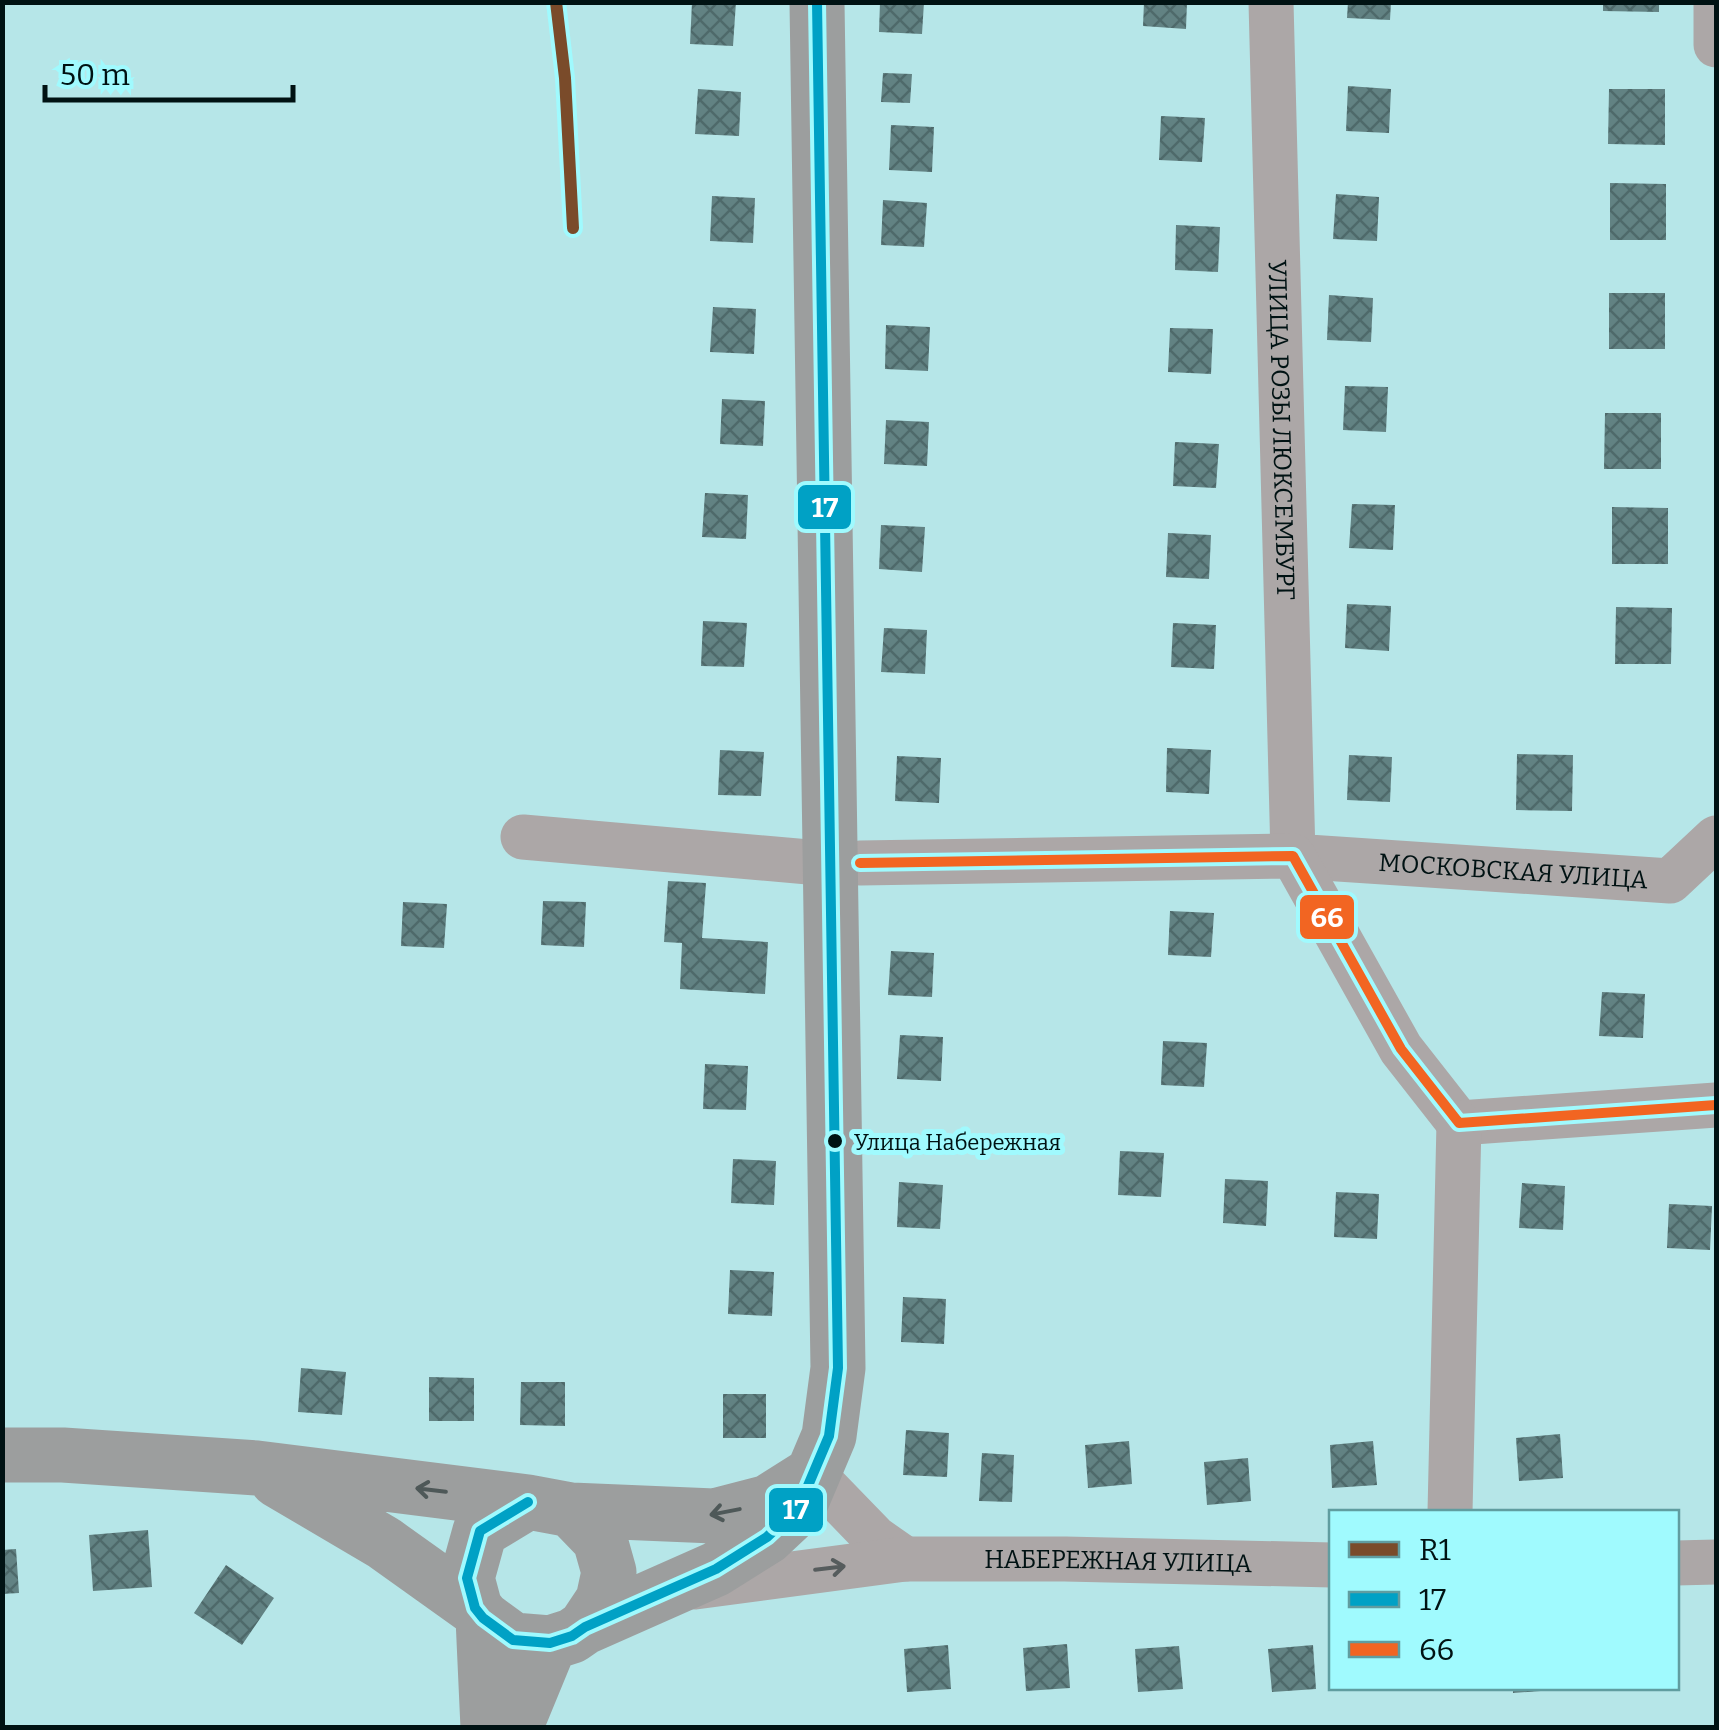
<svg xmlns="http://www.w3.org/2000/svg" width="1719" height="1730" viewBox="0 0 1719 1730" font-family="Bitter,serif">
<defs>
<pattern id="building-cross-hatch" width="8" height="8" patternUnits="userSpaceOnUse" patternTransform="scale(2.5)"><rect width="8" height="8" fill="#628283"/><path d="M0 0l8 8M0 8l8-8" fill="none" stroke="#4e696a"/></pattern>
</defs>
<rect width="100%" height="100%" fill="#b6e6e8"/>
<path fill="url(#building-cross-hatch)" d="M 692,2 L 736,2 L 733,46 L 690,44 Z
M 880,2 L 924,2 L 922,34 L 879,32 Z
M 1144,2 L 1187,2 L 1186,29 L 1143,26 Z
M 1348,2 L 1391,2 L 1390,20 L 1347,18 Z
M 1603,2 L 1659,2 L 1659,12 L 1603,11 Z
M 883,73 L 912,74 L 910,103 L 881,102 Z
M 1348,86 L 1391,89 L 1389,133 L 1346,131 Z
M 698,89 L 741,92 L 739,136 L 695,134 Z
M 1609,89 L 1665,89 L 1665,145 L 1608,144 Z
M 1161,116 L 1205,118 L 1202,162 L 1159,160 Z
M 891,125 L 934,127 L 932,172 L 889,170 Z
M 1610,183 L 1666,184 L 1666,240 L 1610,240 Z
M 1336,194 L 1379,197 L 1377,241 L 1333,239 Z
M 712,196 L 755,198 L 753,243 L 710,241 Z
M 883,200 L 927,203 L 924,247 L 881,245 Z
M 1176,225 L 1220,227 L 1218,272 L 1175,270 Z
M 1609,293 L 1665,293 L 1665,349 L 1609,349 Z
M 1329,295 L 1373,298 L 1371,342 L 1327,340 Z
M 713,307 L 756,309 L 754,354 L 710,352 Z
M 886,325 L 930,327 L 928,371 L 885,369 Z
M 1170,328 L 1213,329 L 1211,374 L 1168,372 Z
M 1345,386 L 1388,387 L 1386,432 L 1343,430 Z
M 722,399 L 765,401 L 763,446 L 720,444 Z
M 1605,413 L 1661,413 L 1661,469 L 1604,469 Z
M 886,420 L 929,422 L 927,466 L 884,464 Z
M 1175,442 L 1219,444 L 1216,488 L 1173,486 Z
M 705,493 L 748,495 L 746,539 L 702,537 Z
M 1352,504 L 1395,505 L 1393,550 L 1349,548 Z
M 1612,507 L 1668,508 L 1668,564 L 1612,564 Z
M 881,525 L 925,527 L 922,572 L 879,569 Z
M 1168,533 L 1211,535 L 1209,579 L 1166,577 Z
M 1347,604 L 1391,606 L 1389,651 L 1345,648 Z
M 1616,607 L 1672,608 L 1671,664 L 1615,664 Z
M 703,621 L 747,623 L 744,667 L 701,666 Z
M 1173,623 L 1216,625 L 1214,669 L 1171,667 Z
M 884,628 L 927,630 L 925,674 L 881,672 Z
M 1167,748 L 1211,750 L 1209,794 L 1166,792 Z
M 720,750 L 764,752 L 761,796 L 718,795 Z
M 1517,754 L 1573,755 L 1572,811 L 1516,810 Z
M 1349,755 L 1392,757 L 1390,802 L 1347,800 Z
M 897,756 L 941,758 L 939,803 L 895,801 Z
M 668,881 L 706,883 L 702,938 L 768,942 L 765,994 L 680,989 L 682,943 L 664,942 Z
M 543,901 L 586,902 L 584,947 L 541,945 Z
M 403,902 L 447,904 L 444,948 L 401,946 Z
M 1170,911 L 1214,913 L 1211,957 L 1168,955 Z
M 891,951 L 934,953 L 932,997 L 888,995 Z
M 1602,992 L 1645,994 L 1643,1038 L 1599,1036 Z
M 900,1035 L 943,1037 L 941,1081 L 897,1079 Z
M 1163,1041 L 1207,1043 L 1204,1087 L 1161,1085 Z
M 705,1064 L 748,1066 L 746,1110 L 703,1109 Z
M 1120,1151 L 1164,1153 L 1161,1197 L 1118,1195 Z
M 733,1159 L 776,1161 L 774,1205 L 731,1203 Z
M 1225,1179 L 1268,1181 L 1266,1226 L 1223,1223 Z
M 899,1182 L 943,1185 L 940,1229 L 897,1227 Z
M 1522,1183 L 1565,1186 L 1563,1230 L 1519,1228 Z
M 1336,1192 L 1379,1194 L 1377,1239 L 1334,1237 Z
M 1669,1204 L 1712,1206 L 1710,1250 L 1667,1248 Z
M 730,1270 L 774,1272 L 772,1316 L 728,1314 Z
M 903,1297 L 946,1299 L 944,1344 L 901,1342 Z
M 301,1368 L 346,1372 L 342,1415 L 298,1412 Z
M 429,1377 L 474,1378 L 474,1421 L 429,1421 Z
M 521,1382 L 565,1382 L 565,1426 L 520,1425 Z
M 723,1394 L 766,1394 L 766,1438 L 723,1438 Z
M 906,1430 L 949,1433 L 947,1477 L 903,1475 Z
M 1560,1434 L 1563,1478 L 1519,1481 L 1516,1438 Z
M 1129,1441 L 1132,1484 L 1088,1488 L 1085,1445 Z
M 1373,1441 L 1377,1485 L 1332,1488 L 1330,1445 Z
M 982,1453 L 1014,1455 L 1012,1502 L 979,1501 Z
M 1248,1458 L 1251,1501 L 1207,1505 L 1204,1462 Z
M 148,1530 L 152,1587 L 93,1591 L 89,1535 Z
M 16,1549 L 19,1593 L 2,1594 L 2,1550 Z
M 226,1565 L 274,1598 L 242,1645 L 194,1613 Z
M 1067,1644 L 1070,1688 L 1026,1691 L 1023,1648 Z
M 948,1645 L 951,1689 L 907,1692 L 904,1649 Z
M 1313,1645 L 1316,1689 L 1272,1692 L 1268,1649 Z
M 1179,1646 L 1183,1689 L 1138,1692 L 1135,1649 Z
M 1513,1688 L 1554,1688 L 1554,1690 L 1513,1693 Z"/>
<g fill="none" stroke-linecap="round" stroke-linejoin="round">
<g stroke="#aca7a7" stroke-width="45">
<path id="s1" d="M 1271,2 L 1293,856 L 1670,881 L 1716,838"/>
<path d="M 1716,2 L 1716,45"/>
<path d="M 523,837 L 831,864"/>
<path d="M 860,863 L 1293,856 L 1401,1049 L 1459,1123 L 1716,1105"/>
<path d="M 812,1473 L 875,1538 L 905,1559"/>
<path d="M 1450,1512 L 1459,1123"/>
<path d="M 1676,1563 L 1716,1562"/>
<path id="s2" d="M 695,1587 L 905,1559 L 1065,1559 L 1332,1565"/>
</g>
<path stroke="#9c9e9e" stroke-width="55" d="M 2,1455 L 63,1455 L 257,1468 L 528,1502 L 571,1510 L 600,1540 L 609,1572 L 603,1600 L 585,1627
M 277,1480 L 384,1543 L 475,1608
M 528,1502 L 480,1531 L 467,1578 L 475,1608 L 483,1618 L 513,1640 L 550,1643 L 572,1636 L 585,1627 L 716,1569 L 767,1537 L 799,1507 L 829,1436 L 838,1368 L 817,2
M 571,1510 L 714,1516 L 768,1502 L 806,1478
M 483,1618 L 488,1728
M 515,1728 L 550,1643"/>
<defs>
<path id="bus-1" d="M 528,1502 L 480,1531 L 467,1578 L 475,1608 L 483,1618 L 513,1640 L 550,1643 L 572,1636 L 585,1627 L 716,1569 L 767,1537 L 799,1507 L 829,1436 L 838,1368 L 817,2"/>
<path id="bus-2" d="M 860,863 L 1293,856 L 1401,1049 L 1459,1123 L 1716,1105"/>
</defs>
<use href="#bus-1" stroke="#a0fafe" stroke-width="18"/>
<use href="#bus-2" stroke="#a0fafe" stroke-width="18"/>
<use href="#bus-1" stroke="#00a1c5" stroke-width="10"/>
<use href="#bus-2" stroke="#f26522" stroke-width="10"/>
<defs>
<path id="rail-1" d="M 556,2 L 565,78 L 573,228"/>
</defs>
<use href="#rail-1" stroke="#a0fafe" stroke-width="20"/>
<use href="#rail-1" stroke="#7a4b2a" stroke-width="12"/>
</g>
<defs><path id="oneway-shaft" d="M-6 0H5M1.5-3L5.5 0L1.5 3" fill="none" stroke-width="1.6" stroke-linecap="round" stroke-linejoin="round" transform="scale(2.5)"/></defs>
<g stroke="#4e5858">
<use href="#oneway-shaft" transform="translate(431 1490) rotate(-173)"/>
<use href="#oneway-shaft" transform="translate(725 1512) rotate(169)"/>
</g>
<use stroke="#565c5d" href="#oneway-shaft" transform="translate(830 1568) rotate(-7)"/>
<circle fill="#001213" stroke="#a0fafe" stroke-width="4" cx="835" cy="1141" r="9"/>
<g text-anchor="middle" stroke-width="10" stroke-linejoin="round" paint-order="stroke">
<g font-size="22" fill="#001213" stroke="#a0fafe" text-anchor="start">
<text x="854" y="1150">Улица Набережная</text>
</g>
<g font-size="25" fill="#001213" stroke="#a0fafe">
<text dy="9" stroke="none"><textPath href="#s1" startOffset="428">УЛИЦА РОЗЫ ЛЮКСЕМБУРГ</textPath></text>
<text dy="9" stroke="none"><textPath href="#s1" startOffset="1075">МОСКОВСКАЯ УЛИЦА</textPath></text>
<text dy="9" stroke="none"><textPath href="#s2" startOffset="425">НАБЕРЕЖНАЯ УЛИЦА</textPath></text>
</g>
</g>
<g stroke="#a0fafe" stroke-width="4">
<rect x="796" y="483" width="57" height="48" rx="10" fill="#00a1c5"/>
<rect x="1298" y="893" width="58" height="48" rx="10" fill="#f26522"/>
<rect x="767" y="1486" width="58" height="48" rx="10" fill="#00a1c5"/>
</g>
<g font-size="28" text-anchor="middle" font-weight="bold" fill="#fff">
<text x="825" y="517">17</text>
<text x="1327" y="927">66</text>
<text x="796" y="1519">17</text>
</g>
<rect width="1719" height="1730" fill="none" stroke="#001213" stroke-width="10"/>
<rect x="1329" y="1510" width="350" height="180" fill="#a0fafe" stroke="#609da0" stroke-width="2.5"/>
<rect x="1349" y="1542" width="50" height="15" fill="#7a4b2a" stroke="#609da0" stroke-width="2.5"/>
<text x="1419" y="1560" font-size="30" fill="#001213">R1</text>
<rect x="1349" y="1592" width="50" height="15" fill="#00a1c5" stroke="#609da0" stroke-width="2.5"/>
<text x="1419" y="1610" font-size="30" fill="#001213">17</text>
<rect x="1349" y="1642" width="50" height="15" fill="#f26522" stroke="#609da0" stroke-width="2.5"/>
<text x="1419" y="1660" font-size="30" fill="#001213">66</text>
<path d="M45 85v15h248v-15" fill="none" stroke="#001213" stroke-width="5"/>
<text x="60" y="85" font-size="30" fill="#001213" stroke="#a0fafe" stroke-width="8" paint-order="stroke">50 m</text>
</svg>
